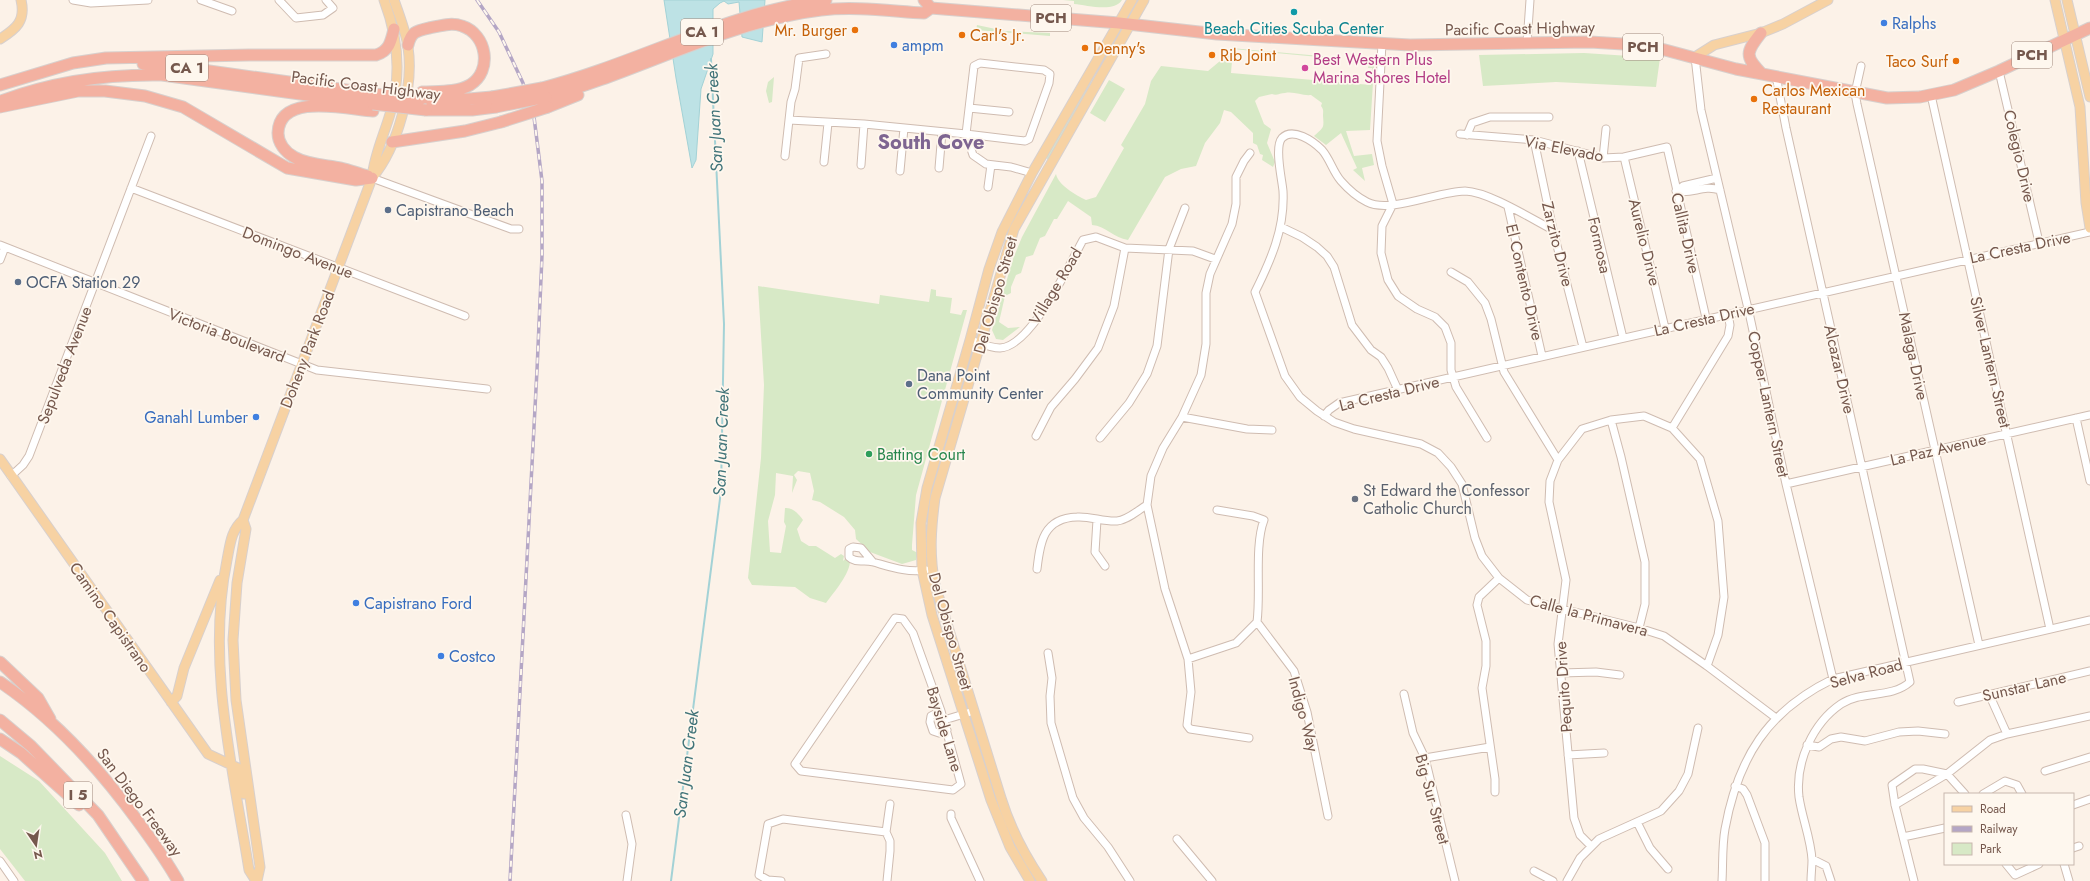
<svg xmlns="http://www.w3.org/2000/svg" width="2090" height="881" viewBox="0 0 2090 881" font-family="Jost,sans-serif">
<rect width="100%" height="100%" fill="#fcf2e8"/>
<path fill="#d7e9c6" d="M 1063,0 L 1122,0 C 1114,13 1087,5 1074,4 L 1074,1 Z
M 977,25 L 1005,31 L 1050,33 L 1050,36 L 976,30 Z
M 1113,41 C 1091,81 1072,121 1049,160 L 1046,158 Z
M 1231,48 L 1332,57 L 1332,63 L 1329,63 L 1329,61 L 1323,62 L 1319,57 L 1233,49 L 1231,73 L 1371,85 L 1372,68 L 1368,68 L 1370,61 L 1374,67 L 1370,130 L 1346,131 L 1354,156 L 1372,154 L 1374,165 L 1362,168 L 1365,181 L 1353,170 L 1357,168 L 1341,133 L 1326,145 L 1314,136 C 1324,127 1324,128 1323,116 C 1323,111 1324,110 1321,106 L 1322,103 L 1311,95 C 1302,96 1294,91 1285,93 C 1280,93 1277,96 1272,94 L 1259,97 L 1255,101 L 1264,124 L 1271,129 L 1267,143 L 1275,162 L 1273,167 L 1262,160 L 1263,155 L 1260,154 L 1257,145 L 1253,143 L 1253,133 L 1231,112 L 1224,110 L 1220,123 L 1205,143 L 1196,166 L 1181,169 L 1165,177 L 1128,240 C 1114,238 1106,226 1092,225 L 1091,217 L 1068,201 L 1057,219 L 1054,219 L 1045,236 L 1040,238 L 1033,255 L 1026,257 L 1021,273 L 1016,275 L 1011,287 L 1011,293 L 1005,296 L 999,322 L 1008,328 L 1020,327 L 1003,340 L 996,339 L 992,330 L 1013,259 L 1022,237 L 1056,174 C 1058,185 1076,195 1086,200 L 1096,197 L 1124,148 L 1121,145 L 1145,104 L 1151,81 L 1161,66 L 1208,71 L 1220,61 L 1227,51 L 1231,51 Z
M 1584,53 L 1660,58 L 1656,87 L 1556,82 L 1483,86 L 1479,55 Z
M 774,77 L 772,102 L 769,103 L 766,91 L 768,82 Z
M 1109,80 L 1125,89 L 1105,122 L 1090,113 Z
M 758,286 L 879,304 L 880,295 L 929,302 L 931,289 L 936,290 L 936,296 L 952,298 L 950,313 L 961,315 L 963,310 L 967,310 L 916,495 L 912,545 L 912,550 L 918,553 L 916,560 L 902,564 L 870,552 L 856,539 L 855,530 L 844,517 L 820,502 L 812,500 L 814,491 L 810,473 L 798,471 L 794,475 L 797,480 L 792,493 L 793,476 L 776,473 L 775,495 L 768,521 L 770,552 L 781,553 L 786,526 L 784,522 L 785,508 C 792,507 799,514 803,520 L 797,529 L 801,541 L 809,546 L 816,546 L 835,558 L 841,554 L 844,556 L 843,561 L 847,557 L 850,559 C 851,573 834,592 826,603 L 810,598 L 795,587 L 752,585 L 748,578 L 761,458 L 764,385 Z
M 0,756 L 39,781 L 105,853 L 122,881 L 25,881 L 0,849 Z"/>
<path fill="#bde2e5" stroke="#a3d2d6" d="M 664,0 L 765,0 L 762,42 L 742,37 L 739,2 L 728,4 L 724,1 L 720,3 L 713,9 L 713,54 L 701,89 L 696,160 L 692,168 L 676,78 Z"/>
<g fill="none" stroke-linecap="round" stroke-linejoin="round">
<path stroke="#a3d2d6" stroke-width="2" d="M 671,881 L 721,491 L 724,324 L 711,59"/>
<defs>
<path id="minor" d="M 73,0 L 91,3 L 148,0
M 201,0 L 232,11
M 279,0 L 296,18 L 323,15 L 333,8 L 326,0
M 1382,43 L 1377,141 L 1382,166 L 1393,204 L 1382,226 L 1381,253 L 1388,280 L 1398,296 L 1417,309 L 1435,317 L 1445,327 L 1451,343 L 1451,370 L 1456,387 L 1487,438
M 1527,43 L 1530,0
M 1695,57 L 1701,110 L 1750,317 L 1786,484 L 1833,679
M 980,63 L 1044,70 L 1050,74 L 1049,83 L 1029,139 L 1025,141 L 966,134 L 974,66 Z
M 1861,66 L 1855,93 L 1857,104 L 1979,645
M 1999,71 L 2039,242
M 1776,76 L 1786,128 L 1910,682 C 1891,699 1862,690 1841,704 C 1813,723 1795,762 1799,797 C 1802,818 1811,839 1812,860 C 1812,867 1811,874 1811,881
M 1931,95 L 2050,629
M 969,108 L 1009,112
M 789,120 L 864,124 L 966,134 L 973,155 L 986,164 L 1011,167 L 1032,173
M 1460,134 L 1534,140 L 1603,158 L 1624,157 L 1667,147 L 1706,318
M 1467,135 L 1472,123 L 1490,117 L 1549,117
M 1534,140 L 1553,230 L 1583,347
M 1578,151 L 1623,338
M 785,156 L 791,102 L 795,89 L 799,58 L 826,54
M 1624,157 L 1665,328
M 1603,158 L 1606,129
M 824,162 L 828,123
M 861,165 L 864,124
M 939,168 L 942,132
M 900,171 L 904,128
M 372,178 L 511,229 L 519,229
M 1717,178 L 1683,186 L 1676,191 C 1693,195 1702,184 1720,190
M 988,187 L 991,165
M 131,188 L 465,316
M 1508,207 L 1542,356
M 1281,227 L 1302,237 L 1317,247 L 1327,256 L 1334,267 L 1352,325 L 1371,350 L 1381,357 L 1388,368 L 1398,390
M 1553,230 C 1530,218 1489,192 1465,191 C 1439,191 1390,214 1367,202 C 1357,197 1348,189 1341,181 C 1333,172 1330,159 1322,150 C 1313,141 1293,127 1282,138 C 1274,147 1282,179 1283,191 C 1285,228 1271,260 1255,292 L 1285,376 L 1300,397 L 1317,411 L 1334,422 L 1354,429 L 1421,444 L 1438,453 L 1451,467 L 1462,484 L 1475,538 L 1482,556 L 1499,578 L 1527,600 L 1639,628 L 1664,636 L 1707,666 L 1776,718
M 0,245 L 317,370 L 487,389
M 0,260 L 5,247
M 1451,272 L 1468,282 L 1485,303 L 1491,319 L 1504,372 L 1558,460 L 1550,481 L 1549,502 L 1566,580 L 1558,644 L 1574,818 L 1580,835 L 1591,846
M 970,340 C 979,343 991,348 1000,348 C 1031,347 1069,265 1083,240 L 1096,237 L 1125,248 L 1193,251 L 1215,259
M 1324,416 L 1329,410 L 1339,403 L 2090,232
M 1182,417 L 1247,429 L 1272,430
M 2076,418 L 2090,481
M 1611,420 L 1621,457 L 1645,562 L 1645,604 L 1639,628
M 1672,428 L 1728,336 L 1730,325 L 1728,314
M 1036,436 L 1051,407 L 1075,379 L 1098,348 L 1114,306 L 1125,248
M 1100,438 L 1129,403 L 1147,374 L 1157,346 L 1169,249 L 1185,208
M 1558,460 L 1582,429 L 1611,420 L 1644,416 L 1672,428 L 1700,459 L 1718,521 L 1724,597 L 1718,635 L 1707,666
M 11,476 L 23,465 L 29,456 L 151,136
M 1786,484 L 2090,415
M 1217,510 L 1253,516 L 1264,520 C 1254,546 1261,592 1257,622
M 1097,520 L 1095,552 L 1105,566
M 872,561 L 861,548 L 853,547 L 849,549 L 849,557 C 856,564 864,559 873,562 C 891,567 907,573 926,570
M 1037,569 C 1040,543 1043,518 1077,517 C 1090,516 1104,522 1117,521 C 1128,520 1138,510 1147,505
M 895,618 L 903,619 L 913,633 L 941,711 L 961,784 L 953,790 L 801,771 L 795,764 Z
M 1257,622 L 1294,671 L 1307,712 L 1328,816
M 1048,653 L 1052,678 L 1050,696 L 1051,723 L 1073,798 L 1084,818 L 1108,847 L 1130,881
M 1188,659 L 1236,643 L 1257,622
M 1561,673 L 1596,672 L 1620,675
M 1404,694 L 1413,733 L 1425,758 L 1455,881
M 1989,694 L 2007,734
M 1958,702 L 2090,671
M 941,711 L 931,716 L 930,722 L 933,731 L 939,733 L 947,730
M 944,720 L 974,711
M 1249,738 L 1190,729 L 1187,725 L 1191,692 L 1188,659 L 1165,589 L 1147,505 L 1151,476 L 1163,448 L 1182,417 L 1201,375 L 1206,344 L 1206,293 L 1210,274 L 1232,224 L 1236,204 L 1236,177 L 1244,161 L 1250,153
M 1807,745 L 1819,747 L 1831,739 L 1841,737 L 1865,741 L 1899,732 L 1918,731 L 1945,734
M 1568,755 L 1604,753
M 1425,758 L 1490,747
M 2045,771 L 2090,757
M 1735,786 L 1743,789 L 1747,795 L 1765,843 L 1765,881
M 1495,792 L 1495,779 L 1482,688 L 1486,666 L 1486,641 L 1477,605 L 1479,597 L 1499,578
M 1983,794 L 2005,781 L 2017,785 L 2022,794
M 1895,805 L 1947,774 L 1990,740 L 2007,734 L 2090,716
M 2073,805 L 2090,799
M 951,814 L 951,818 L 980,881
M 626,815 L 632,844 L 627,881
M 1637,822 L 1650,848 L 1668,869
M 1903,837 L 1945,828
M 1177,839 L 1212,881
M 2073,848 L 2079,846
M 1812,859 L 1826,866 L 1831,881
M 0,861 L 14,881
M 2006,864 L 2015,875 L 2039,864
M 2064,864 L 2069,881
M 1534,871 L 1553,881
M 781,881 L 768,880 L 759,875 L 768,824 L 783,819 L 886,832
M 887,881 L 890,851 L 890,841 L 886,832 L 890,804
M 1567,881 L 1580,858 L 1599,839 L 1661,811 L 1679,791 L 1688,774 L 1698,728
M 1722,881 C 1723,864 1722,846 1725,829 C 1738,758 1767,711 1833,679 L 2090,620
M 1914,881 L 1895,805 L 1892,785 L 1915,769 L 1923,769 L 1947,774 L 1965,794"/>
<path id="major" d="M 2055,0 L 2080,107 L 2086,203 L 2090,228
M 2067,0 L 2090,97
M 0,39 C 16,29 26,21 21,0
M 1695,57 L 1714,45 L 1761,33 L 1783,24 L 1828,0
M 372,178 C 398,147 414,87 408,47 C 407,36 398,11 394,0
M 0,459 L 208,754 L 238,768 L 244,794
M 243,520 C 231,530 230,545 227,560 C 206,663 233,769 249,870 L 256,881
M 171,702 L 177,696 L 184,668 L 220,580
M 257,881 L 260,867 L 236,700 L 233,640 L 237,583 L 246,529 L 243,520 L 372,178 C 374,155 384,135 390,114 C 402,75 398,37 384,0
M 1030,881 L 1010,847 L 991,800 L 932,615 L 922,570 L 921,523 L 927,488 L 970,340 L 989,269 L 1002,232 L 1032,173 L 1132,0
M 1042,881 C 1025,856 1010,827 1001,798 L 935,585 C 929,555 931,528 935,498 L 1014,229 L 1144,0"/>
<path id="highway" d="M 924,0 L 931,8
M 1761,33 C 1746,52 1744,56 1762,74
M 408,45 C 411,32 416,31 429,28 C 440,26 451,22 462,26 C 487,34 493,71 470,85 C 456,93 437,91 422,92
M 143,64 L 181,67 L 375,94
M 0,85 L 73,63 L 106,58 L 249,55 L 376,55 C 389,51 391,42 394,29
M 542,88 C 639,63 726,12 826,0
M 546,97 C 639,72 724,22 821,10 C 855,6 890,11 924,13 L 931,8 L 1119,23 L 1217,34 L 1410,45 L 1590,42 L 1623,44 L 1665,50 L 1736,69 L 1887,98 L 1920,97 L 1954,90 L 1999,71 L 2090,28
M 421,99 L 469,99 L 492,97
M 1,101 C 54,81 106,74 162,75 L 373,104
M 0,107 L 78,91 L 105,91 L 145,96 L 183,107 L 287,168 L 356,180 L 372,178
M 548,107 L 578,95
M 426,110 L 472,110 L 496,107
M 392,142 L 465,131 L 501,122
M 368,176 C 359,174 350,170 341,168 C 326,165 308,165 294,157 C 285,152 278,143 278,133 C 279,92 347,109 373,111
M 0,662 L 38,698 L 50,719
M 0,682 C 55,719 99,768 137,820 C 151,839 166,860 178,881
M 0,720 L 31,746 L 98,815 L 143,881
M 0,739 L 21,753 L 79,805"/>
</defs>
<use href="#minor" stroke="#cfbcb1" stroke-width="9"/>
<use href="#major" stroke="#d8d0cd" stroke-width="11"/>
<use href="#highway" stroke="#d8d0cd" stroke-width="13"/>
<use href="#minor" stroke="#fff" stroke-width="7"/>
<use href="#major" stroke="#f7d2a3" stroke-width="9"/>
<use href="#highway" stroke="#f3b1a1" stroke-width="11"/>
<defs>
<path id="rail" d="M 477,0 L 499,32 L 523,83 L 534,117 L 542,181 L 542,256 L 537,370 L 510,881"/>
</defs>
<use href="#rail" stroke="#b4a6c5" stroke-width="3.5"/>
<use href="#rail" stroke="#fef7ee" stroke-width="2" stroke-dasharray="6" stroke-linecap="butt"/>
<defs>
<path id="highway-bridge" d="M 375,94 L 421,99
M 492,97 L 542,88
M 373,104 L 426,110
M 496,107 L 546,97
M 501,122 L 548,107"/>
</defs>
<use href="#highway-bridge" stroke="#d8d0cd" stroke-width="13" stroke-linecap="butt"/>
<use href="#highway-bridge" stroke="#f3b1a1" stroke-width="11"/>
</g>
<circle fill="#0f9aa8" stroke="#fef7ee" stroke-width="1.5" cx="1294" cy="12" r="4"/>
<g fill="#3f7fe0" stroke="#fef7ee" stroke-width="1.5">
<circle cx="1884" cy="23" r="4"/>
<circle cx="894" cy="45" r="4"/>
<circle cx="256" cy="417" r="4"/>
<circle cx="356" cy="603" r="4"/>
<circle cx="441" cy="656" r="4"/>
</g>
<g fill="#e8710a" stroke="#fef7ee" stroke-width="1.5">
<circle cx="855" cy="30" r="4"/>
<circle cx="962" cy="35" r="4"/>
<circle cx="1085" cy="48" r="4"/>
<circle cx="1212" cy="55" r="4"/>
<circle cx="1956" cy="61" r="4"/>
<circle cx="1754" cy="99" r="4"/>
</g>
<circle fill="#d1479c" stroke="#fef7ee" stroke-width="1.5" cx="1305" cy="68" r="4"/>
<g fill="#5c6f8a" stroke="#fef7ee" stroke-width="1.5">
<circle cx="388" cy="210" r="4"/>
<circle cx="18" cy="282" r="4"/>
<circle cx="909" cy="384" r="4"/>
</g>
<circle fill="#2e9e5b" stroke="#fef7ee" stroke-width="1.5" cx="869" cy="454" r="4"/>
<circle fill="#6b7280" stroke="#fef7ee" stroke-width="1.5" cx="1355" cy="499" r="4"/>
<g text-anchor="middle" stroke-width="3.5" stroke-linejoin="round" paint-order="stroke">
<g fill="#fef7ee" stroke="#9e887d" stroke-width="1">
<rect x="1031" y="5" width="40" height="26" rx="3"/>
<rect x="681" y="19" width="42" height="26" rx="3"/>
<rect x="1623" y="34" width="40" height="26" rx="3"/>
<rect x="2012" y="42" width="40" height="26" rx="3"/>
<rect x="166" y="55" width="42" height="26" rx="3"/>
<rect x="64" y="782" width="28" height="26" rx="3"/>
</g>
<g font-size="15" font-weight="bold" fill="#75584d">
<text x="1051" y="23">PCH</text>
<text x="702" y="37">CA 1</text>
<text x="1643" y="52">PCH</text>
<text x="2032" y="60">PCH</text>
<text x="187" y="73">CA 1</text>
<text x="78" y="800">I 5</text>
</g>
<g font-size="16" fill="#366cbe" stroke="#fef7ee" text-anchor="start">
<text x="1892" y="29">Ralphs</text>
<text x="902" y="51">ampm</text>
<text x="248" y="423" text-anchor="end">Ganahl Lumber</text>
<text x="364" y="609">Capistrano Ford</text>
<text x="449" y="662">Costco</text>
</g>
<g font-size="16" fill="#0d838f" stroke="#fef7ee">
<text x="1294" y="34">Beach Cities Scuba Center</text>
</g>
<g font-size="16" fill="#75584d" stroke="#fef7ee">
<text transform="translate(1520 28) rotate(-1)" y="6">Pacific Coast Highway</text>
<text transform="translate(366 85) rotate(7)" y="6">Pacific Coast Highway</text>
<text transform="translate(1564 148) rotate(11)" y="6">Via Elevado</text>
<text transform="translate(2020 156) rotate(77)" y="6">Colegio Drive</text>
<text transform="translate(1686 233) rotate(77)" y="6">Callita Drive</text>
<text transform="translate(1645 242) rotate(76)" y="6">Aurelio Drive</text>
<text transform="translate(1558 244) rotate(76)" y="6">Zarzito Drive</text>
<text transform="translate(1600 245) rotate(77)" y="6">Formosa</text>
<text transform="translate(2020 247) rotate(-12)" y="6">La Cresta Drive</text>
<text transform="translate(298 252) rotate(21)" y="6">Domingo Avenue</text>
<text transform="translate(1525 282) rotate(77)" y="6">El Contento Drive</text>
<text transform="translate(1055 286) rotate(-59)" y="6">Village Road</text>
<text transform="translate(995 295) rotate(-74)" y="6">Del Obispo Street</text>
<text transform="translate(1704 319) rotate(-13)" y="6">La Cresta Drive</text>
<text transform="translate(227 335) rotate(21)" y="6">Victoria Boulevard</text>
<text transform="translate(307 349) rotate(-69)" y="6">Doheny Park Road</text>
<text transform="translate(1914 356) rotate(78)" y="6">Malaga Drive</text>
<text transform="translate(1991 362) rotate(77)" y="6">Silver Lantern Street</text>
<text transform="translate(64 365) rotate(-69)" y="6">Sepulveda Avenue</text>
<text transform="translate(1840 369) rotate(77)" y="6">Alcazar Drive</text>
<text transform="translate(1389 393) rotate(-14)" y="6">La Cresta Drive</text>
<text transform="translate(1769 404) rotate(78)" y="6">Copper Lantern Street</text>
<text transform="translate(1938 449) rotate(-13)" y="6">La Paz Avenue</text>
<text transform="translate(1589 615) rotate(15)" y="6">Calle la Primavera</text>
<text transform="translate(111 617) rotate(55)" y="6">Camino Capistrano</text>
<text transform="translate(951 631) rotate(74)" y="6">Del Obispo Street</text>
<text transform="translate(1866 673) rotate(-15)" y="6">Selva Road</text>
<text transform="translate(2024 686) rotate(-13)" y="6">Sunstar Lane</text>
<text transform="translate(1563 687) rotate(-94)" y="6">Pequito Drive</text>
<text transform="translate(1304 714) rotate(75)" y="6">Indigo Way</text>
<text transform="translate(945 729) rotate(73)" y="6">Bayside Lane</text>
<text transform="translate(1433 799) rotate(75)" y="6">Big Sur Street</text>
<text transform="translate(140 802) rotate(53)" y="6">San Diego Freeway</text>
</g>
<g font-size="16" fill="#c56008" stroke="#fef7ee" text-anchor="start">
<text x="847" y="36" text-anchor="end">Mr. Burger</text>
<text x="970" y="41">Carl's Jr.</text>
<text x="1093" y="54">Denny's</text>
<text x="1220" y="61">Rib Joint</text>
<text x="1948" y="67" text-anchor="end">Taco Surf</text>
<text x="1762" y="96">Carlos Mexican<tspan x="1762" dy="18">Restaurant</tspan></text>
</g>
<g font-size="16" fill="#b23c85" stroke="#fef7ee" text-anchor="start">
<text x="1313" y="65">Best Western Plus<tspan x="1313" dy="18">Marina Shores Hotel</tspan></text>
</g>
<g font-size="16" fill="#4e5e75" stroke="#fef7ee" text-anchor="start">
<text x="396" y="216">Capistrano Beach</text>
<text x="26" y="288">OCFA Station 29</text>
<text x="917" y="381">Dana Point<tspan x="917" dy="18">Community Center</tspan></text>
</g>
<g font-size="16" fill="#27864d" stroke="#fef7ee" text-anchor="start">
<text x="877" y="460">Batting Court</text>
</g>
<g font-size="16" fill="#5b616d" stroke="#fef7ee" text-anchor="start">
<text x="1363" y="496">St Edward the Confessor<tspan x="1363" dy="18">Catholic Church</tspan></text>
</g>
<g font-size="17" font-style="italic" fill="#417479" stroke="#fef7ee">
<text transform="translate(714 118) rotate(-93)" y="6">San Juan Creek</text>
<text transform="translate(721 442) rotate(-88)" y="6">San Juan Creek</text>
<text transform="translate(686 764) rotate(-83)" y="6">San Juan Creek</text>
</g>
<g font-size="20" font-weight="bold" fill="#7e6591" stroke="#fef7ee">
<text x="931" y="149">South Cove</text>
</g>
</g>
<rect x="1944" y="793" width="130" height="72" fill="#fef7ee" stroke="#c7b7ae"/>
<rect x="1952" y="806" width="20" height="6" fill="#f7d2a3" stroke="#c7b7ae"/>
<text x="1980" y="813" font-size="12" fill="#75584d">Road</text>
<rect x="1952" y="826" width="20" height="6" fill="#b4a6c5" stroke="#c7b7ae"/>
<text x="1980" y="833" font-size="12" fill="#75584d">Railway</text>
<rect x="1952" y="843" width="20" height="12" fill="#d7e9c6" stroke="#c7b7ae"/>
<text x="1980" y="853" font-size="12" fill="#75584d">Park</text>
<g transform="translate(36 845) rotate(167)" stroke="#fef7ee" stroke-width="3" paint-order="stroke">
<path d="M0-3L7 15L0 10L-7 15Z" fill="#75584d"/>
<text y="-6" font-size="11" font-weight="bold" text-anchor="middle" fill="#75584d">N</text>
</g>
</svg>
